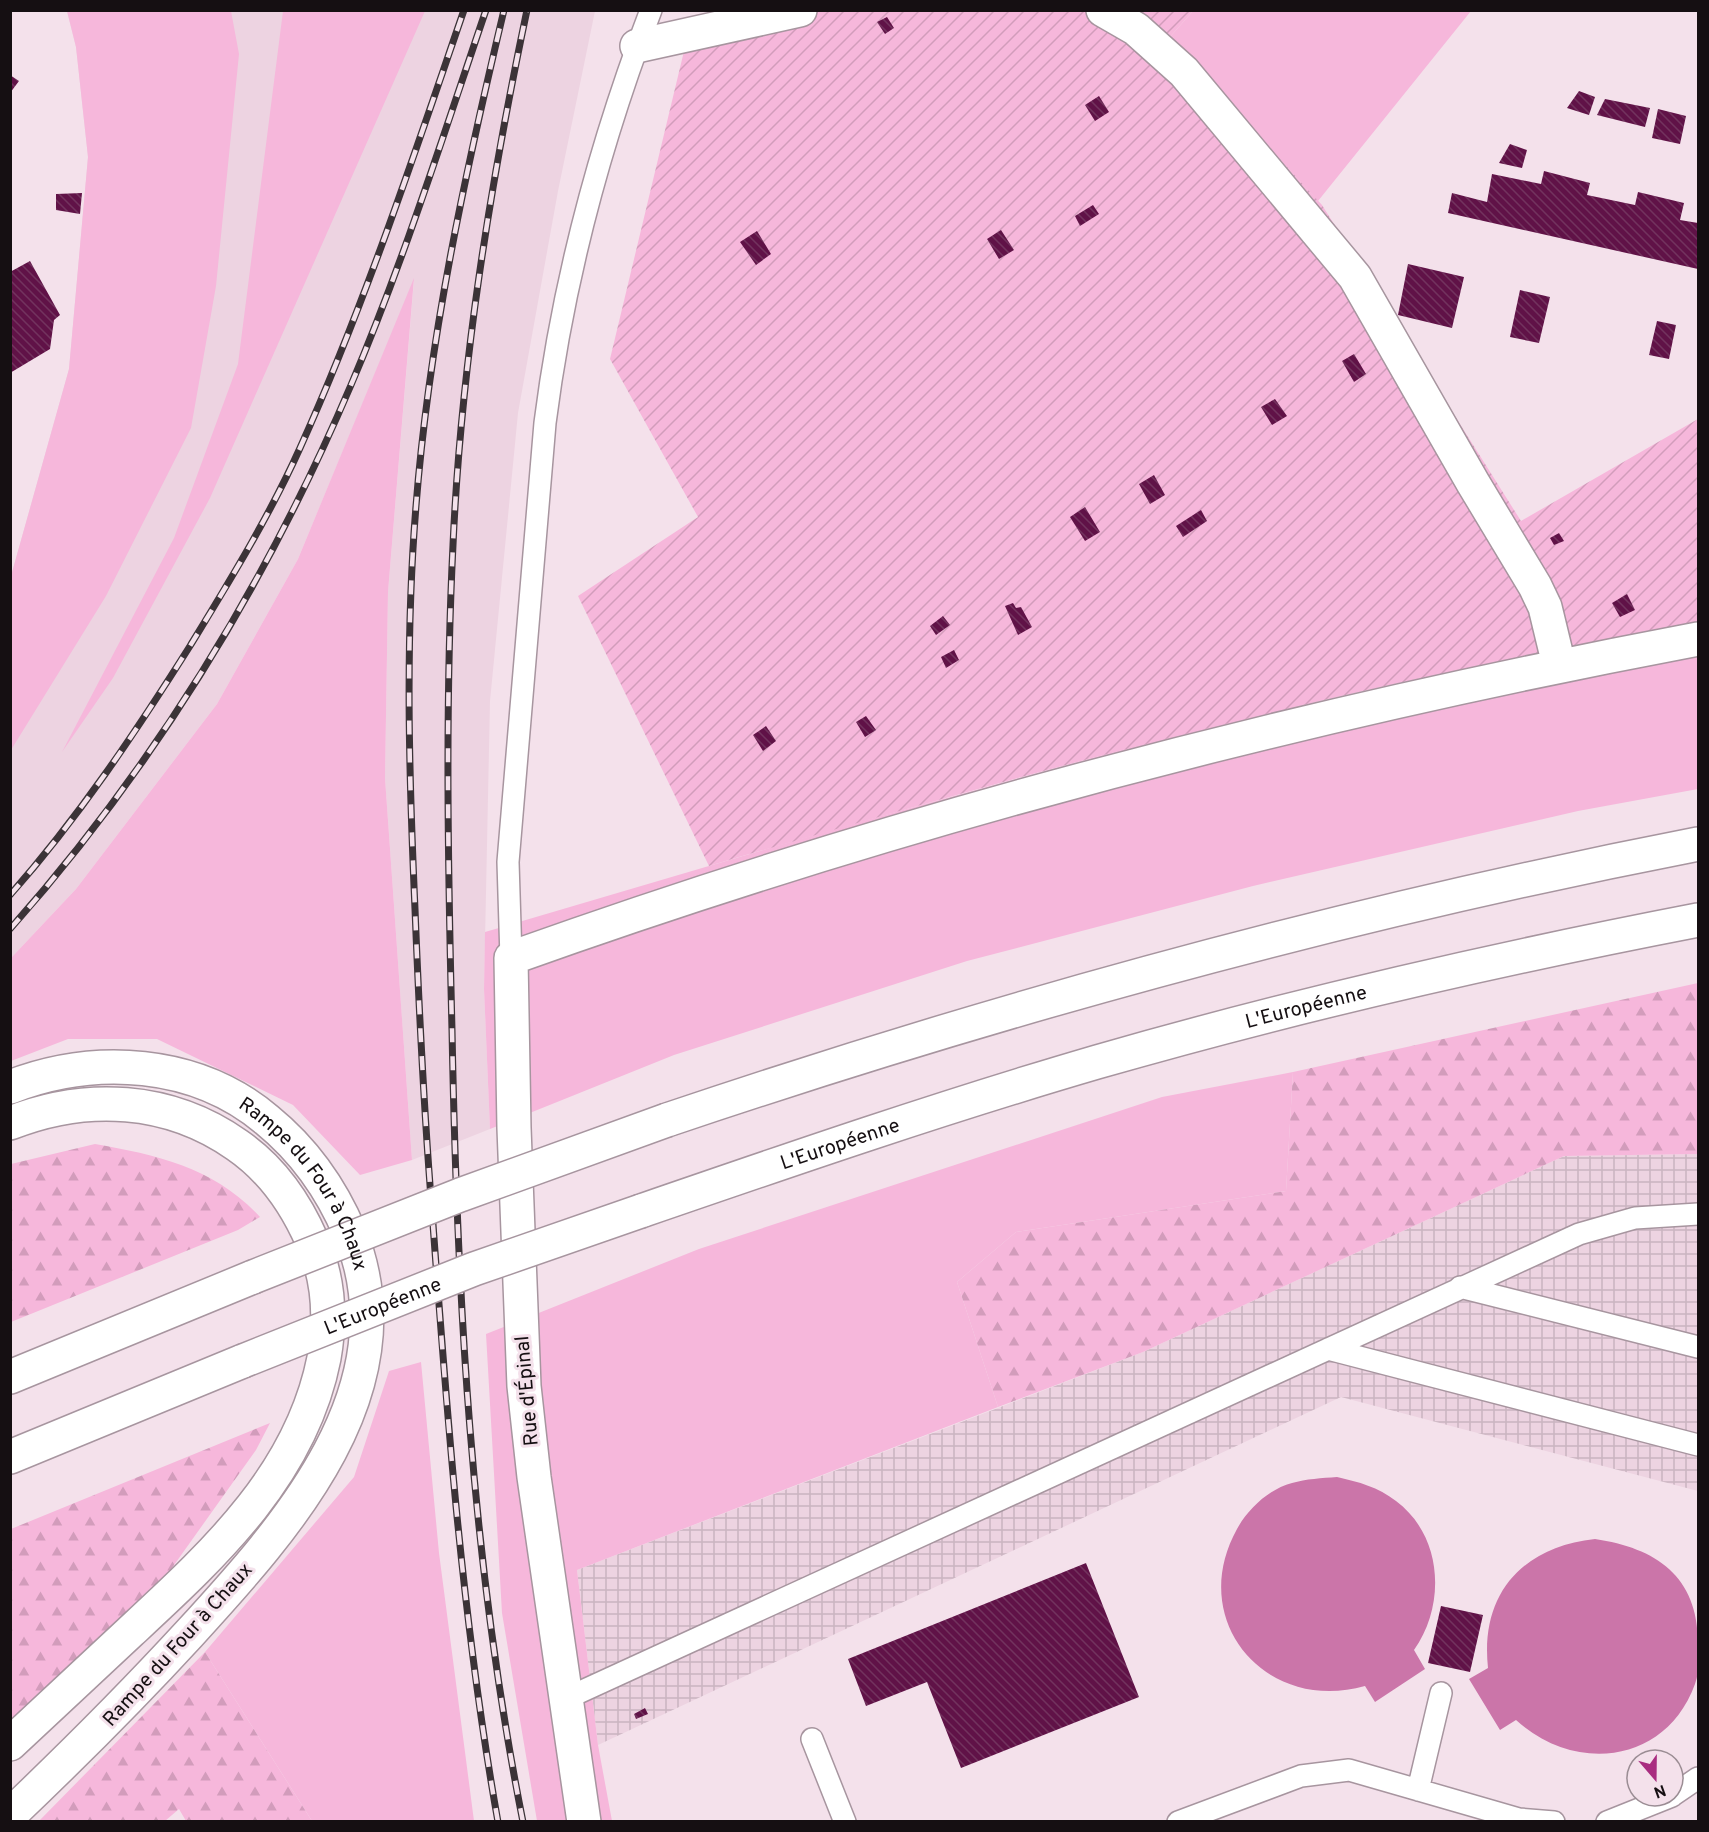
<svg xmlns="http://www.w3.org/2000/svg" width="1709" height="1832" viewBox="0 0 1709 1832" font-family="Overpass,sans-serif">
<defs>
<pattern id="industrial-grid" width="8" height="8" patternUnits="userSpaceOnUse" patternTransform="scale(1.5)"><rect width="8" height="8" fill="#edd3e1"/><path d="M0 4h8M4 0v8" fill="none" stroke="#cab4c0"/></pattern>
<pattern id="forest-firs" width="22" height="20" patternUnits="userSpaceOnUse" patternTransform="scale(1.5)"><rect width="22" height="20" fill="#f6b7db"/><path d="M5 1l3.5 6h-7zM16 11l3.5 6h-7z" fill="#d29cbb"/></pattern>
<pattern id="garden-furrows" width="10" height="10" patternUnits="userSpaceOnUse" patternTransform="scale(1.5)"><rect width="10" height="10" fill="#f6b7db"/><path d="M-1 1l2-2M0 10L10 0M9 11l2-2" fill="none" stroke="#d29cbb"/></pattern>
<pattern id="building-back-hatch" width="6" height="6" patternUnits="userSpaceOnUse" patternTransform="scale(1.5)"><rect width="6" height="6" fill="#601247"/><path d="M-1 5l2 2M0 0l6 6M5-1l2 2" fill="none" stroke="#72335e"/></pattern>
</defs>
<rect width="100%" height="100%" fill="#f4e1eb"/>
<path fill="#edd3e1" d="M 67,11 L 595,11 L 558,191 L 518,413 L 490,701 L 484,989 L 490,1129 L 412,1160 L 385,778 L 388,592 L 414,280 L 298,559 L 217,704 L 76,889 L 11,958 L 11,576 L 69,369 L 88,157 L 76,47 Z"/>
<path fill="url(#industrial-grid)" d="M 1698,1154 L 1698,1491 L 1341,1397 L 598,1745 L 577,1570 L 1143,1352 L 1564,1156 Z"/>
<path fill="#f6b7db" d="M 67,11 L 231,11 L 239,54 L 216,286 L 191,428 L 106,596 L 11,750 L 11,576 L 69,369 L 88,157 L 76,47 Z
M 283,11 L 425,11 L 210,498 L 113,678 L 62,752 L 174,538 L 238,364 Z
M 1193,11 L 1471,11 L 1318,201 L 1169,38 Z
M 414,278 L 388,592 L 385,778 L 412,1160 L 360,1175 L 293,1105 L 157,1039 L 68,1039 L 11,1061 L 11,958 L 76,889 L 217,704 L 298,559 Z
M 1698,625 L 1698,789 L 1578,811 L 1253,886 L 967,961 L 674,1055 L 490,1129 L 484,989 L 485,932 L 841,827 L 1220,723 L 1588,643 Z
M 1293,1072 L 1286,1191 L 1016,1232 L 957,1282 L 998,1407 L 577,1570 L 598,1745 L 612,1821 L 537,1821 L 502,1613 L 486,1334 L 699,1249 L 1162,1097 Z
M 421,1362 L 439,1553 L 474,1821 L 312,1821 L 205,1652 L 354,1477 L 389,1371 Z"/>
<path fill="url(#forest-firs)" d="M 1698,983 L 1698,1154 L 1564,1156 L 1143,1352 L 998,1407 L 957,1282 L 1016,1232 L 1286,1191 L 1293,1072 Z
M 95,1144 C 158,1155 215,1168 260,1217 L 238,1230 L 11,1322 L 11,1164 Z
M 270,1423 L 256,1450 L 147,1603 L 11,1725 L 11,1529 Z
M 205,1652 L 312,1821 L 186,1821 L 179,1809 L 165,1821 L 39,1821 Z"/>
<path fill="url(#garden-furrows)" d="M 751,11 L 1193,11 L 1169,38 L 1322,205 L 1521,521 L 1698,419 L 1698,625 C 1363,680 1035,770 709,866 L 578,596 L 698,517 L 610,359 L 691,22 Z"/>
<path fill="#cb75a9" d="M 1337,1477 C 1359,1482 1378,1487 1396,1501 C 1443,1536 1446,1605 1414,1650 L 1425,1669 L 1375,1702 L 1365,1686 C 1266,1714 1186,1621 1237,1529 C 1248,1509 1269,1489 1292,1483 C 1306,1479 1322,1478 1337,1477 Z
M 1595,1539 C 1656,1548 1698,1576 1698,1643 C 1698,1657 1700,1671 1695,1684 C 1666,1764 1575,1774 1516,1720 L 1500,1730 L 1469,1679 L 1488,1668 C 1480,1594 1522,1547 1595,1539 Z"/>
<path fill="url(#building-back-hatch)" d="M 887,17 L 894,28 L 885,34 L 877,22 Z
M 10,75 L 19,81 L 10,93 Z
M 1579,91 L 1595,97 L 1589,115 L 1567,108 Z
M 1099,96 L 1109,112 L 1095,121 L 1085,105 Z
M 1605,99 L 1650,108 L 1645,127 L 1597,115 Z
M 1658,109 L 1686,116 L 1680,144 L 1652,138 Z
M 1510,144 L 1527,150 L 1522,168 L 1499,163 Z
M 1544,171 L 1590,183 L 1587,195 L 1635,205 L 1638,192 L 1684,203 L 1680,220 L 1698,223 L 1698,269 L 1448,213 L 1452,193 L 1487,202 L 1492,174 L 1541,184 Z
M 82,193 L 80,214 L 56,210 L 56,194 Z
M 1093,205 L 1099,214 L 1080,226 L 1075,216 Z
M 1001,230 L 1014,250 L 999,259 L 987,239 Z
M 757,231 L 771,254 L 756,265 L 740,242 Z
M 30,261 L 60,315 L 54,320 L 50,349 L 10,373 L 10,272 Z
M 1408,264 L 1464,277 L 1452,328 L 1398,315 Z
M 1520,290 L 1550,297 L 1539,343 L 1510,337 Z
M 1657,321 L 1676,325 L 1669,359 L 1649,355 Z
M 1354,354 L 1366,374 L 1354,382 L 1342,361 Z
M 1275,399 L 1287,416 L 1272,425 L 1261,407 Z
M 1154,475 L 1165,495 L 1150,504 L 1139,484 Z
M 1085,507 L 1100,532 L 1085,541 L 1070,517 Z
M 1201,510 L 1207,521 L 1183,537 L 1176,526 Z
M 1559,533 L 1564,541 L 1554,545 L 1550,538 Z
M 1627,594 L 1635,610 L 1620,617 L 1612,603 Z
M 1013,603 L 1016,608 L 1021,607 L 1032,627 L 1018,635 L 1005,606 Z
M 943,616 L 950,625 L 936,635 L 930,626 Z
M 954,650 L 959,660 L 946,668 L 941,657 Z
M 866,716 L 876,730 L 865,737 L 856,722 Z
M 766,726 L 776,741 L 763,751 L 753,735 Z
M 1086,1563 L 1139,1697 L 961,1768 L 927,1682 L 866,1706 L 848,1659 Z
M 1441,1606 L 1483,1615 L 1470,1672 L 1428,1663 Z
M 645,1708 L 648,1714 L 636,1719 L 634,1714 Z"/>
<g fill="none" stroke-linecap="round" stroke-linejoin="round">
<defs>
<path id="lane" d="M 511,958 L 508,862 L 545,423 C 563,282 600,143 651,10
M 1460,1287 L 1698,1347
M 1328,1349 L 1698,1445
M 565,1699 L 1579,1234 L 1635,1218 L 1698,1214
M 812,1739 L 845,1822
M 1418,1790 L 1441,1693
M 1673,1795 L 1698,1778
M 1178,1822 L 1301,1776 L 1349,1770 L 1519,1819 L 1554,1822
M 1607,1822 L 1672,1796"/>
<path id="street" d="M 1103,10 L 1136,29 L 1184,72 L 1355,277 L 1473,483 L 1535,586 L 1545,607 L 1559,665
M 637,46 L 800,10
M 584,1822 L 534,1477 L 524,1386 L 514,1128 L 511,958 C 897,820 1296,715 1698,639"/>
<g id="secondary">
<path id="s1" d="M 10,1087 C 95,1054 196,1060 267,1120 C 305,1151 331,1188 350,1233 C 413,1388 287,1527 189,1634 C 132,1696 72,1756 10,1815"/>
<path d="M 10,1123 C 86,1093 169,1097 237,1145 C 272,1169 295,1202 312,1241 C 329,1278 331,1318 324,1358 C 301,1475 214,1554 130,1632 C 90,1669 50,1707 10,1744"/>
</g>
<g id="highway">
<path d="M 667,1120 C 1005,1006 1348,912 1698,844"/>
<path id="s2" d="M 641,1211 C 792,1159 943,1107 1097,1062 C 1295,1005 1496,959 1698,920"/>
<path d="M 10,1377 L 253,1277"/>
<path d="M 10,1457 L 243,1361"/>
</g>
</defs>
<use href="#lane" stroke="#a7959f" stroke-width="24"/>
<use href="#street" stroke="#a7959f" stroke-width="36"/>
<use href="#secondary" stroke="#a7959f" stroke-width="36"/>
<use href="#highway" stroke="#a7959f" stroke-width="36"/>
<use href="#lane" stroke="#fff" stroke-width="21"/>
<use href="#street" stroke="#fff" stroke-width="33"/>
<use href="#secondary" stroke="#fff" stroke-width="33"/>
<use href="#highway" stroke="#fff" stroke-width="33"/>
<defs>
<path id="rail" d="M 10,895 C 79,817 135,733 190,646 C 229,582 269,517 300,448 C 364,306 413,158 464,10
M 10,929 C 153,768 267,582 351,385 C 403,263 443,136 486,10
M 498,1822 C 462,1620 447,1415 432,1211 C 424,1111 419,1010 415,909 C 409,775 405,640 416,506 C 429,339 465,174 504,10
M 523,1822 C 471,1561 457,1295 452,1030 C 448,868 445,706 453,545 C 461,365 490,186 527,10"/>
</defs>
<use href="#rail" stroke="#3b3337" stroke-width="7"/>
<use href="#rail" stroke="#f4e1eb" stroke-width="4.5" stroke-dasharray="14" stroke-linecap="butt"/>
<defs>
<g id="highway-bridge">
<path d="M 253,1277 L 460,1195 L 667,1120"/>
<path id="s3" d="M 243,1361 L 474,1269 L 641,1211"/>
</g>
</defs>
<use href="#highway-bridge" stroke="#a7959f" stroke-width="36" stroke-linecap="butt"/>
<use href="#highway-bridge" stroke="#fff" stroke-width="33"/>
</g>
<g text-anchor="middle" stroke-width="6" stroke-linejoin="round" paint-order="stroke">
<g font-size="20" fill="#150f12" stroke="#f4e1eb">
<text dy="7" stroke="none"><textPath href="#s2" startOffset="696">L'Européenne</textPath></text>
<text dy="7" stroke="none"><textPath href="#s2" startOffset="210">L'Européenne</textPath></text>
<text dy="7" stroke="none"><textPath href="#s1" startOffset="346">Rampe du Four à Chaux</textPath></text>
<text dy="7" stroke="none"><textPath href="#s3" startOffset="150">L'Européenne</textPath></text>
<text transform="translate(526 1391) rotate(-95)" y="7">Rue d'Épinal</text>
<text transform="translate(177 1644) rotate(-48)" y="7">Rampe du Four à Chaux</text>
</g>
</g>
<rect width="1709" height="1832" fill="none" stroke="#150f12" stroke-width="24"/>
<g transform="translate(1655 1778) rotate(160)"><circle r="28" fill="#f4e1eb" stroke="#9b8d94" stroke-width="1.5"/>
<path d="M0-4.5L10 22L0 15L-10 22Z" fill="#a92d80"/>
<text y="-9" font-size="16" font-weight="bold" text-anchor="middle" fill="#150f12">N</text>
</g>
</svg>
